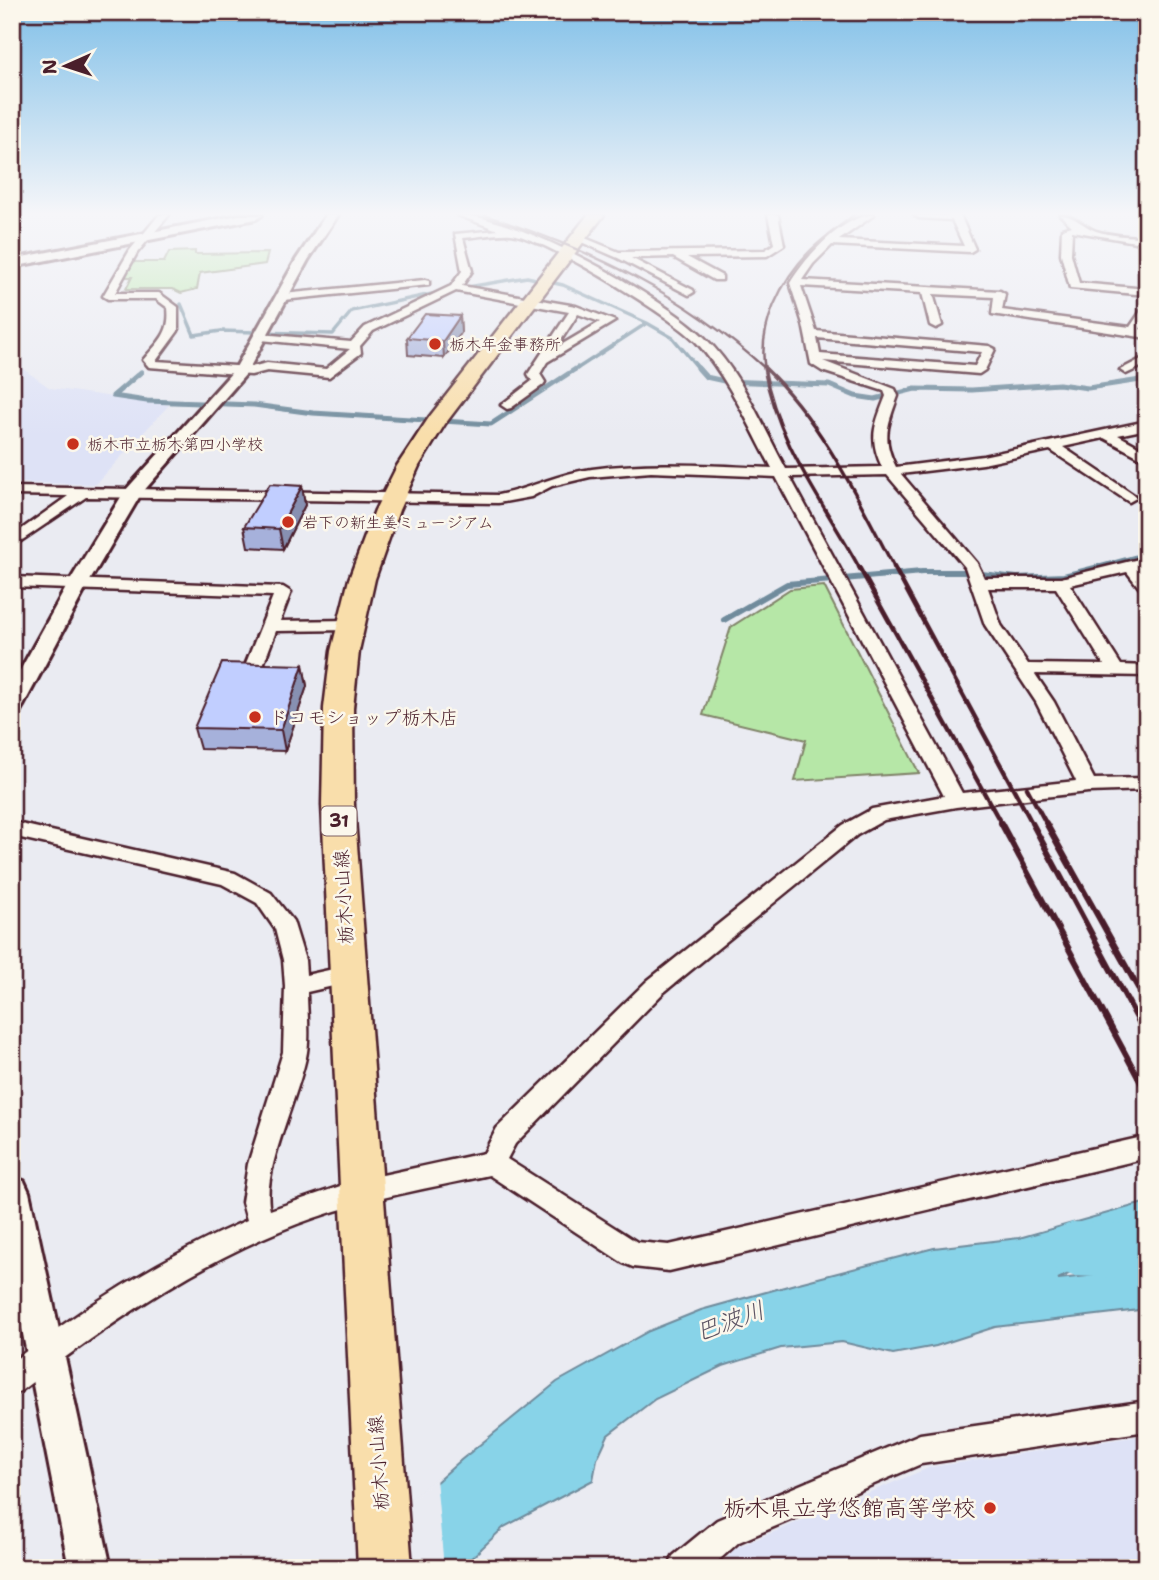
<svg xmlns="http://www.w3.org/2000/svg" width="1159" height="1580" viewBox="0 0 1159 1580" font-family="'Shantell Sans','Klee One',sans-serif">
<rect width="100%" height="100%" fill="#eaebf2"/>
<filter id="ink" filterUnits="userSpaceOnUse"><feTurbulence type="fractalNoise" baseFrequency=".0143" numOctaves="2"/><feDisplacementMap in="SourceGraphic" scale="14" xChannelSelector="R" yChannelSelector="G"/><feConvolveMatrix kernelMatrix="1 2 1 2 8 2 1 2 1" color-interpolation-filters="sRGB"/></filter>
<g filter="url(#ink)">
<path fill="#dee2f6" d="M 12,361 L 50,388 L 169,405 L 96,484 L 12,483 Z
M 1147,1435 L 1147,1568 L 719,1568 L 735,1548 L 931,1467 Z"/>
<path fill="#b6e7a7" stroke="#808369" stroke-width="2" d="M 195,251 L 195,254 L 268,253 L 265,264 L 200,273 L 197,289 L 181,293 L 173,289 L 126,289 L 132,277 L 122,277 L 131,262 L 164,262 L 169,252 Z
M 824,586 L 919,773 L 795,781 L 806,740 L 703,715 L 731,627 L 790,589 Z"/>
<path fill="#88d3e8" stroke="#6f8b9c" stroke-width="2" d="M 1147,1202 L 1147,1245 L 1098,1260 L 1058,1279 L 1147,1270 L 1147,1309 L 995,1327 L 936,1346 L 893,1354 L 842,1342 L 781,1348 L 723,1366 L 655,1399 L 608,1435 L 597,1459 L 593,1480 L 504,1527 L 461,1568 L 340,1568 L 461,1460 L 557,1382 L 649,1331 L 701,1310 L 795,1284 L 934,1248 L 1019,1238 Z"/>
<path fill="#eaebf2" d="M 436,1478 L 444,1568 L 337,1568 L 338,1565 Z"/>
<g fill="none" stroke-linecap="round" stroke-linejoin="round">
<path stroke="#6f8b9c" stroke-width="3.5" d="M 462,288 L 527,277 L 563,285 L 647,323 L 673,338 L 700,370
M 181,304 L 194,335 L 221,331 L 333,334 L 352,311 L 446,291
M 575,370 L 647,323"/>
<path stroke="#6f8b9c" stroke-width="5" d="M 698,368 L 706,377 L 724,381 L 829,385 L 855,396 L 875,399 L 915,389 L 972,390 L 1059,384 L 1088,388 L 1147,379
M 141,372 L 113,396 L 147,401 L 254,405 L 313,413 L 491,424 L 577,368
M 1092,569 L 1147,554"/>
<path stroke="#6f8b9c" stroke-width="6" d="M 724,620 L 787,584 L 922,572 L 963,572 L 1017,578 L 1064,576 L 1099,567"/>
<path fill="#88d3e8" fill-rule="evenodd" d="M 1073,1222 L 1147,1225 L 1147,1279 L 1073,1276 L 1053,1268 L 1045,1249 L 1053,1230 Z"/>
<defs>
<path id="minor" d="M 159,215 L 169,215 L 137,253 L 115,293 L 159,293 L 178,307 L 178,331 L 156,361 L 251,367 L 267,363 L 326,369 L 350,349 L 261,340 L 255,337 L 261,334 L 351,342 L 365,327 L 451,286 L 462,271 L 455,234 L 498,230 L 457,215 C 515,214 662,296 704,337 C 741,372 762,425 786,469 L 882,467 C 868,438 875,424 886,396 L 884,391 L 822,371 L 811,364 L 803,324 L 790,283 C 804,259 844,214 874,215 L 839,240 L 964,246 L 952,220 L 919,218 L 914,215 L 960,215 L 975,249 L 970,252 L 832,245 L 813,264 L 802,280 L 1000,291 L 1005,294 L 1002,310 L 1130,327 L 1143,308 L 1147,307 L 1147,319 L 1140,329 L 1147,331 L 1147,338 L 992,314 L 994,297 L 933,294 L 942,325 L 936,328 L 930,325 L 922,293 L 801,286 L 816,331 L 989,346 L 995,349 L 985,370 L 979,374 L 823,361 L 895,389 L 898,396 C 888,424 881,438 896,467 L 983,456 L 1147,421 L 1147,429 L 1118,435 L 1147,451 L 1147,461 L 1104,438 L 1063,447 L 1134,495 L 1136,498 L 1129,502 L 1050,450 L 983,464 L 901,474 L 977,563 L 984,578 L 1061,578 L 1147,557 L 1147,567 L 1140,568 L 1147,576 L 1147,592 L 1141,590 L 1127,572 L 1070,585 L 1121,665 L 1147,666 L 1147,676 L 1035,674 L 1054,702 L 1094,779 L 1147,778 L 1147,790 L 1088,792 L 956,807 L 884,820 L 857,835 L 663,993 L 515,1144 L 507,1159 L 637,1242 L 669,1245 L 1147,1136 L 1147,1158 L 669,1271 L 633,1267 L 623,1263 L 489,1175 C 430,1188 370,1198 314,1218 C 207,1255 111,1322 22,1390 L 12,1395 L 12,1362 C 85,1306 163,1257 247,1220 L 242,1202 L 248,1164 L 283,1052 L 285,986 L 283,960 L 275,929 L 257,903 L 222,884 L 12,836 L 12,822 L 235,873 L 271,893 L 293,921 L 305,960 L 306,975 L 347,966 L 355,969 L 358,975 L 355,981 L 307,992 C 307,1012 310,1033 307,1052 C 301,1092 260,1173 270,1210 L 355,1181 L 484,1153 L 497,1128 L 647,981 L 843,825 L 872,809 L 944,796 L 776,477 L 651,472 L 590,477 L 552,486 L 531,497 L 498,503 L 86,497 L 12,547 L 12,536 L 68,496 L 12,495 L 12,487 L 498,495 C 530,489 559,473 592,469 C 652,461 712,466 772,468 C 749,426 730,381 698,344 C 677,319 543,237 511,234 C 497,233 478,237 463,238 L 472,271 L 462,286 L 576,306 L 615,321 L 547,362 L 540,374 L 545,382 L 543,385 L 511,408 L 507,409 L 501,405 L 532,381 L 528,374 L 569,312 L 456,291 L 373,331 L 360,346 L 361,353 L 329,377 L 267,371 L 251,375 L 149,367 L 143,360 C 158,342 171,333 168,308 L 156,299 L 108,299 L 103,296 L 130,250 ZM 578,314 L 600,322 L 556,348 ZM 817,338 L 982,352 L 975,366 L 820,354 ZM 887,475 L 965,567 L 985,625 L 1036,702 L 1076,781 L 962,793 L 790,477 ZM 988,588 L 1056,588 L 1104,665 L 1028,664 L 1001,625 Z
M 768,215 L 778,215 L 784,245 L 767,256 L 687,257 L 722,276 L 722,280 L 714,280 L 673,257 L 631,258 L 693,290 L 694,292 L 689,295 L 618,258 L 572,238 L 580,236 L 619,252 L 765,250 L 774,244 Z
M 1060,215 C 1074,215 1083,226 1096,231 C 1112,236 1130,236 1147,238 L 1147,244 L 1072,231 L 1071,254 L 1079,283 L 1147,289 L 1147,295 L 1070,288 L 1061,254 L 1062,229 L 1072,226 Z
M 425,280 L 429,281 L 429,285 L 283,300 L 278,297 L 283,294 Z
M 1147,356 L 1147,364 L 1126,374 L 1120,370 Z
M 12,577 L 283,587 L 291,592 L 280,621 L 351,620 L 359,625 L 351,630 L 276,631 L 260,673 L 251,678 L 242,673 L 273,596 L 12,587 Z
M 1147,1401 L 1147,1431 L 921,1464 L 739,1542 L 710,1568 L 669,1568 L 673,1556 L 717,1520 L 920,1434 Z"/>
<path id="tertiary" d="M 239,215 L 262,215 L 256,219 L 12,267 L 12,259 Z
M 326,215 L 338,215 L 308,260 L 246,374 L 141,494 L 88,584 L 23,706 L 20,711 L 12,713 L 12,685 L 68,584 L 124,492 L 235,369 L 296,260 Z
M 12,1177 L 24,1181 L 29,1192 L 111,1568 L 69,1568 L 12,1278 Z"/>
<path id="primary" d="M 588,215 L 604,215 L 445,424 L 419,466 L 399,510 L 375,579 L 359,651 L 353,708 L 354,805 L 412,1568 L 358,1568 L 322,805 L 324,708 L 331,651 L 349,579 L 375,510 L 397,466 L 430,416 Z"/>
</defs>
<use href="#minor" stroke="#4a1f2b" stroke-width="5"/>
<use href="#tertiary" stroke="#4a1f2b" stroke-width="6"/>
<use href="#primary" stroke="#4a1f2b" stroke-width="5"/>
<use href="#minor" fill="#fbf7ec" fill-rule="evenodd"/>
<use href="#tertiary" fill="#fbf7ec" fill-rule="evenodd"/>
<use href="#primary" fill="#f9deab" fill-rule="evenodd"/>
<path stroke="#4a1f2b" stroke-width="2.5" d="M 484,215 C 593,250 682,293 767,370
M 765,370 C 757,327 781,280 811,250 C 824,237 840,226 854,215"/>
<path stroke="#4a1f2b" stroke-width="3.5" d="M 764,368 C 778,446 823,501 860,569
M 765,368 C 823,423 858,499 895,569"/>
<path stroke="#4a1f2b" stroke-width="4.5" d="M 859,567 L 1002,825
M 894,567 L 1033,825
M 1027,788 L 1047,825"/>
<path stroke="#4a1f2b" stroke-width="6" d="M 1001,823 L 1147,1094
M 1032,823 L 1147,1037
M 1046,823 L 1147,1004"/>
</g>
<path fill="#a6b1db" stroke="#4a1f2b" stroke-width="2" d="M 460,316 L 461,333 L 444,358 L 408,355 L 407,338 Z
M 302,486 L 305,505 L 283,549 L 248,547 L 244,527 Z
M 303,665 L 307,686 L 285,751 L 200,749 L 194,728 Z"/>
<path fill="#8790b2" stroke="#4a1f2b" stroke-width="2" d="M 460,316 L 461,333 L 444,358 L 443,341 Z
M 302,486 L 305,505 L 283,549 L 279,529 Z
M 303,665 L 307,686 L 285,751 L 281,730 Z"/>
<path fill="#c1ceff" stroke="#4a1f2b" stroke-width="2" d="M 425,314 L 460,316 L 443,341 L 407,338 Z
M 270,484 L 302,486 L 279,529 L 244,527 Z
M 222,663 L 303,665 L 281,730 L 194,728 Z"/>
</g>
<linearGradient id="sky" x2="0" y2="1"><stop stop-color="#81c0e8"/><stop offset="0.49" stop-color="#f6f6f9"/><stop offset="1" stop-color="#f6f6f9" stop-opacity="0"/></linearGradient>
<rect width="1159" height="436" fill="url(#sky)"/>
<g fill="#c8321e" stroke="#fbf7ec" stroke-width="2.5">
<circle cx="435" cy="344" r="7"/>
<circle cx="73" cy="444" r="7"/>
<circle cx="288" cy="522" r="7"/>
<circle cx="255" cy="717" r="7"/>
<circle cx="990" cy="1508" r="7"/>
</g>
<g text-anchor="middle" stroke-width="5" stroke-linejoin="round" paint-order="stroke">
<g font-size="16" fill="#4a1f2b" stroke="#fbf7ec" text-anchor="start">
<text x="449" y="350">栃木年金事務所</text>
<text x="87" y="450">栃木市立栃木第四小学校</text>
<text x="302" y="528">岩下の新生姜ミュージアム</text>
</g>
<rect fill="#fbf7ec" stroke="#7f6065" stroke-width="2" x="321.5" y="806.5" width="35" height="29" rx="5"/>
<g font-size="18" font-weight="bold" fill="#4a1f2b">
<text x="339" y="827">31</text>
</g>
<g font-size="19" fill="#4a1f2b" stroke="#fbf7ec" text-anchor="start">
<text x="269" y="724">ドコモショップ栃木店</text>
</g>
<g font-size="19" fill="#4a1f2b" stroke="#fbf7ec">
<text transform="translate(343 897) rotate(-93)" y="7">栃木小山線</text>
<text transform="translate(378 1463) rotate(-94)" y="7">栃木小山線</text>
</g>
<g font-size="23" fill="#4a1f2b" stroke="#fbf7ec" text-anchor="end">
<text x="976" y="1516">栃木県立学悠館高等学校</text>
</g>
<g font-size="24" font-style="italic" fill="#5d5564" stroke="#fbf7ec">
<text transform="translate(730 1321) rotate(-20)" y="8">巴波川</text>
</g>
</g>
<rect width="1159" height="1580" fill="none" stroke="#fbf7ec" stroke-width="42"/>
<rect x="21" y="21" width="1117" height="1538" fill="none" stroke="#4a1f2b" stroke-width="2.5" filter="url(#ink)"/>
<g transform="translate(66 66) rotate(267)" stroke="#fbf7ec" stroke-width="5" paint-order="stroke">
<path d="M0-5L12 26L0 18L-12 26Z" fill="#4a1f2b"/>
<text y="-10" font-size="19" font-weight="bold" text-anchor="middle" fill="#4a1f2b">N</text>
</g>
</svg>
